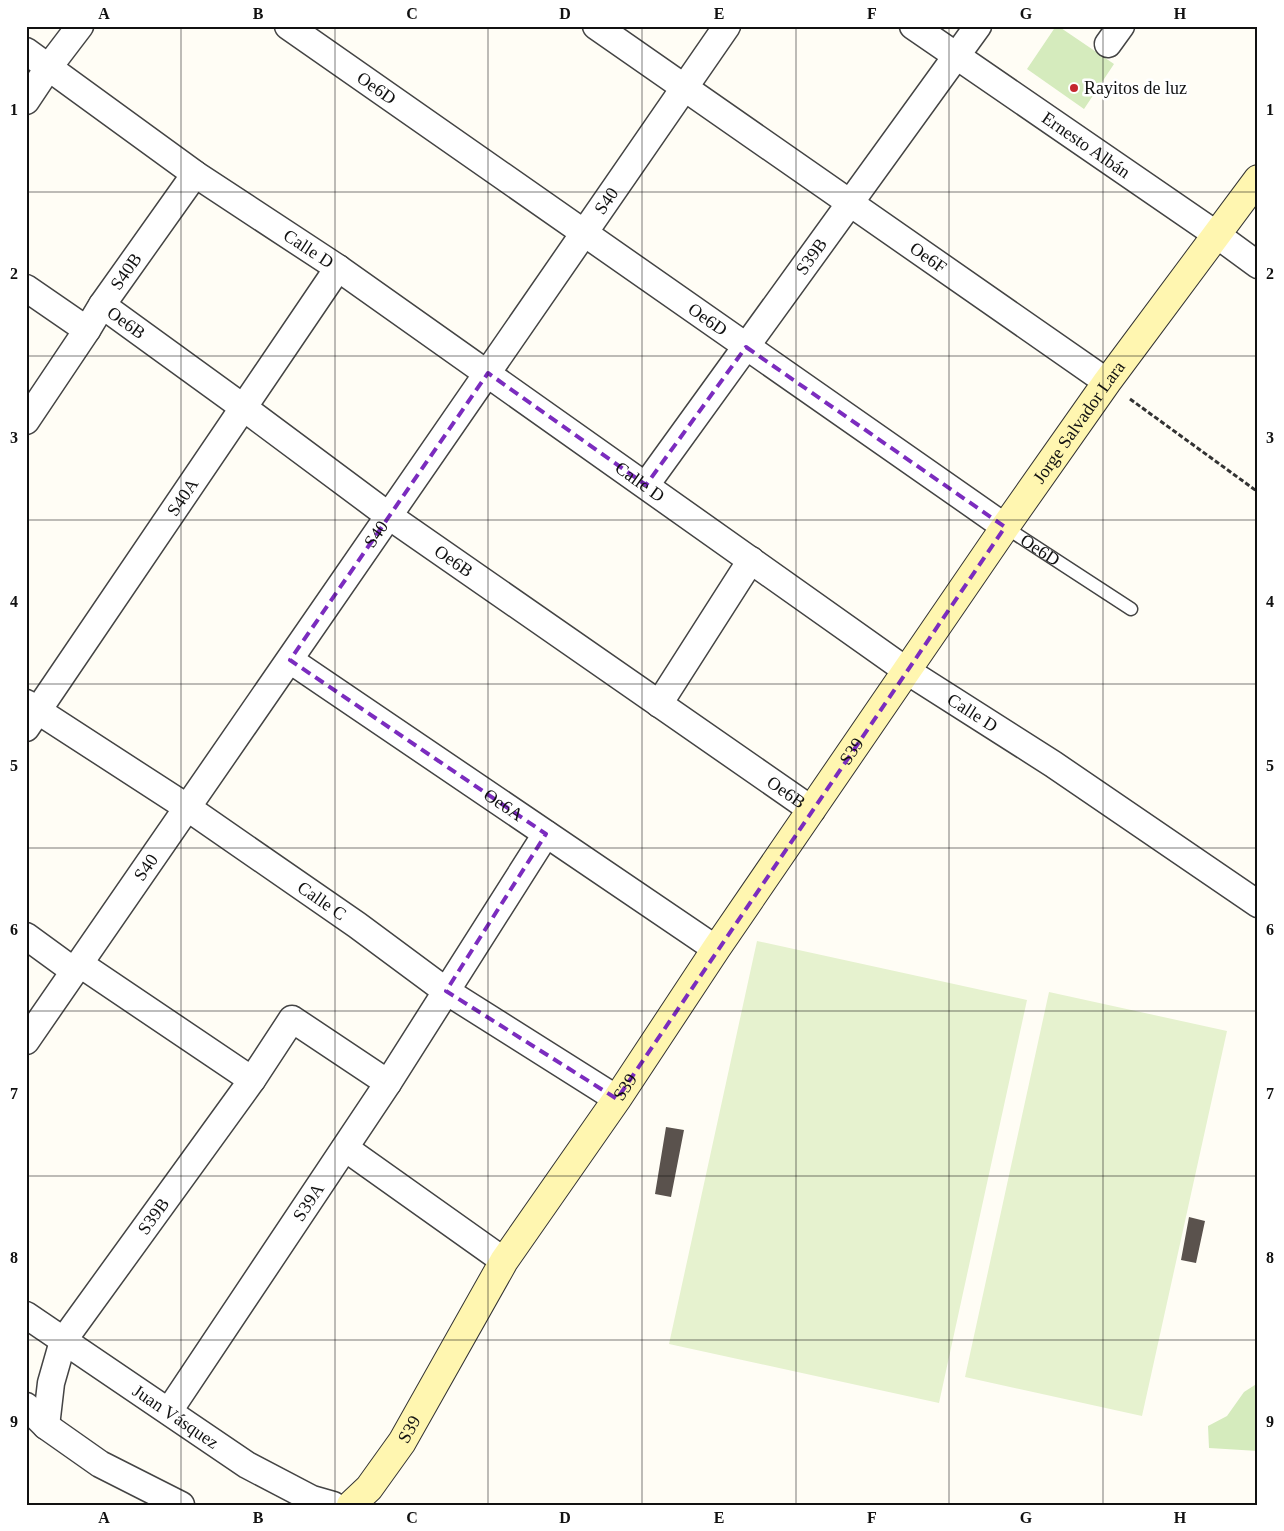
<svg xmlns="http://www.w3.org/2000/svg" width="1284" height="1531" viewBox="0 0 1284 1531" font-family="Georgia,serif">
<rect width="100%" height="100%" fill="#fffdf5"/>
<path fill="#d5ebbd" d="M 1056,26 L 1058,26 L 1114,64 L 1084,109 L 1027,69 Z
M 1258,1383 L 1258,1451 L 1209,1448 L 1208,1426 L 1227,1416 L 1244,1392 Z"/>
<path fill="#e6f2cf" d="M 757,941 L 1027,1000 L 939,1403 L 669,1344 Z
M 1049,992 L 1227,1031 L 1142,1416 L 965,1377 Z"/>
<path fill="#5a524d" d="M 666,1127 L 684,1130 L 671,1197 L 655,1194 Z
M 1189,1217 L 1205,1221 L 1196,1263 L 1181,1260 Z"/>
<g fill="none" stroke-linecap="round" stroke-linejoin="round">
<defs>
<g id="lane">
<path id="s1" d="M 1005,527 L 1131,609"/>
</g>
<g id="street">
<path id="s2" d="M 288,26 L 1005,527"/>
<path id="s3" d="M 596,26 L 1107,382"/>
<path id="s4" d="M 913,26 L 1217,235 L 1258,265"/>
<path d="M 1108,44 L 1121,26"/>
<path id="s5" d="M 26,51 L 195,174 L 338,268 L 907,671 L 1053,764 L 1258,904"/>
<path d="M 26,101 L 48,68 L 80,26"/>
<path d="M 26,288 L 87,330"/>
<path id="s6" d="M 102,305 L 244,408 L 389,516 L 812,810"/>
<path id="s7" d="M 26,421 L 87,330 L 102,305 L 195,174"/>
<path id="s8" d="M 646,485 L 978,26"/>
<path id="s9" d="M 290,660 L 716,949"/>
<path id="s10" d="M 26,703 L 188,808 L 357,925 L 446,991 L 617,1099"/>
<path d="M 659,704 L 751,560"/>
<path id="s11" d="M 26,728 L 338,268"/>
<path d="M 26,936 L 74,971"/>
<path d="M 80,964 L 252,1080"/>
<path id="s12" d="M 26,1041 L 727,26"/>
<path d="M 345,1148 L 504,1261"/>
<path id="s13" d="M 26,1315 L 247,1465 L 312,1499 L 333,1505"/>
<path d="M 26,1406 L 46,1426 L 100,1464 L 181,1505"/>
<path id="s14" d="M 169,1411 L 388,1083 L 546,834"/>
<path id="s15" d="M 46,1426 L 51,1383 L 63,1341 L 252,1080 L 292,1019 L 388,1083"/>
</g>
<g id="secondary">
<path id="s16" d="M 351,1505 L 369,1488 L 402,1442 L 504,1261 L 617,1099 L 716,949 L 1005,527 L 1107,382 L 1258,179"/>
</g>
</defs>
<use href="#lane" stroke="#444" stroke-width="15"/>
<use href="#street" stroke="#444" stroke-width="29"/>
<use href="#secondary" stroke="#333" stroke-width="30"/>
<path stroke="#333" stroke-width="3" stroke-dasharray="5 2.5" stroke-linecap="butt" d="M 1130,399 L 1258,492"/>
<use href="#lane" stroke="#fff" stroke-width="12"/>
<use href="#street" stroke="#fff" stroke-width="26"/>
<use href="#secondary" stroke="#fff6b0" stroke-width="28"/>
</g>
<path fill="none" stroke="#7b2cbf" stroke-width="4" stroke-dasharray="10 6" stroke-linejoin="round" d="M 746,347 L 1005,527 L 617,1099 L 446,991 L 546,834 L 290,660 L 488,373 L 646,485 Z"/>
<path fill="none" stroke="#111" stroke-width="1" stroke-opacity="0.55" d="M 181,26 L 181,1505M 335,26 L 335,1505M 488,26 L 488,1505M 642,26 L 642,1505M 796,26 L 796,1505M 949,26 L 949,1505M 1103,26 L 1103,1505M 26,192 L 1258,192M 26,356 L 1258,356M 26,520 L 1258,520M 26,684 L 1258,684M 26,848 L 1258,848M 26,1011 L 1258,1011M 26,1176 L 1258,1176M 26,1340 L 1258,1340"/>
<circle fill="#c4262e" stroke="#fff" stroke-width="2" cx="1074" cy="88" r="5"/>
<g text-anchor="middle" stroke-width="5" stroke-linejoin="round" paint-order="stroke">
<g font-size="18" fill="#111" stroke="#fff">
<text dy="6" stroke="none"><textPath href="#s2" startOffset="108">Oe6D</textPath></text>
<text dy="6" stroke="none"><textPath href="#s4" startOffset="210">Ernesto Albán</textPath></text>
<text dy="6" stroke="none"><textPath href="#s12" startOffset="1021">S40</textPath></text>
<text dy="6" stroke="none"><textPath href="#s5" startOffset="345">Calle D</textPath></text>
<text dy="6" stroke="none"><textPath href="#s8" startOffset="282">S39B</textPath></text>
<text dy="6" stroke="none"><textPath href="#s3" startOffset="405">Oe6F</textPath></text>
<text dy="6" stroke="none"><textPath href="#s7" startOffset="180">S40B</textPath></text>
<text dy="6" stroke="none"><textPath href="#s2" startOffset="512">Oe6D</textPath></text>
<text dy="6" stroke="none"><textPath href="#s6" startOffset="30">Oe6B</textPath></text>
<text dy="6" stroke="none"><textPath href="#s16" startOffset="1306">Jorge Salvador Lara</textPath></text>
<text dy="6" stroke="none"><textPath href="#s5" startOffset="750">Calle D</textPath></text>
<text dy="6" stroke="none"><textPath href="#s11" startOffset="279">S40A</textPath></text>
<text dy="6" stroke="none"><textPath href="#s12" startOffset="616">S40</textPath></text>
<text dy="6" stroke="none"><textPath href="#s1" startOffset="42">Oe6D</textPath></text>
<text dy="6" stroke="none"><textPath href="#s6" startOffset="435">Oe6B</textPath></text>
<text dy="6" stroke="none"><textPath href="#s5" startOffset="1155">Calle D</textPath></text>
<text dy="6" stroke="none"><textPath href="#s16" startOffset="906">S39</textPath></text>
<text dy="6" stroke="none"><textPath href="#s6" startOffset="840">Oe6B</textPath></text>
<text dy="6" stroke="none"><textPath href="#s9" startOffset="258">Oe6A</textPath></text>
<text dy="6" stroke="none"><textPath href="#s12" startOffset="211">S40</textPath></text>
<text dy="6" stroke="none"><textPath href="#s10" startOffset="356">Calle C</textPath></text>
<text dy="6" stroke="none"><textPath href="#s16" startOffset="501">S39</textPath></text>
<text dy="6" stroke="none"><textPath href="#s14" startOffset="251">S39A</textPath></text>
<text dy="6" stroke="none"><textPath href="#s15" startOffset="241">S39B</textPath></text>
<text dy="6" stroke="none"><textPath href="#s13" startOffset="181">Juan Vásquez</textPath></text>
<text dy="6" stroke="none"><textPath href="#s16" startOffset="96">S39</textPath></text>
</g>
<g font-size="18" fill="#111" stroke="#fff" text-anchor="start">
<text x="1084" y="94">Rayitos de luz</text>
</g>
</g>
<rect width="1284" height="1531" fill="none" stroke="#ffffff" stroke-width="55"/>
<rect x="28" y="28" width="1228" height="1476" fill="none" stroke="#111" stroke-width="2"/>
<g font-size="16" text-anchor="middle" font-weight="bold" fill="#111">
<text x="104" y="19">A</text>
<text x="258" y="19">B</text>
<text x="412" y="19">C</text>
<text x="565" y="19">D</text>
<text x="719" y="19">E</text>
<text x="872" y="19">F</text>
<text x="1026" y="19">G</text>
<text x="1180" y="19">H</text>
<text x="14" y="115">1</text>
<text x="1270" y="115">1</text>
<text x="14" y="279">2</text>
<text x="1270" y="279">2</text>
<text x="14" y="443">3</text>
<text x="1270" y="443">3</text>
<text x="14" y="607">4</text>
<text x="1270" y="607">4</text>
<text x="14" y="771">5</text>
<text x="1270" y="771">5</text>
<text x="14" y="935">6</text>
<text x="1270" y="935">6</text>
<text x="14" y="1099">7</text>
<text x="1270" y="1099">7</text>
<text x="14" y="1263">8</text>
<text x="1270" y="1263">8</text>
<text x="14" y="1427">9</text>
<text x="1270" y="1427">9</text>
<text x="104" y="1523">A</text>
<text x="258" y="1523">B</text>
<text x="412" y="1523">C</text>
<text x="565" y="1523">D</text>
<text x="719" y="1523">E</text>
<text x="872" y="1523">F</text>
<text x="1026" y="1523">G</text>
<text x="1180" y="1523">H</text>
</g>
</svg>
